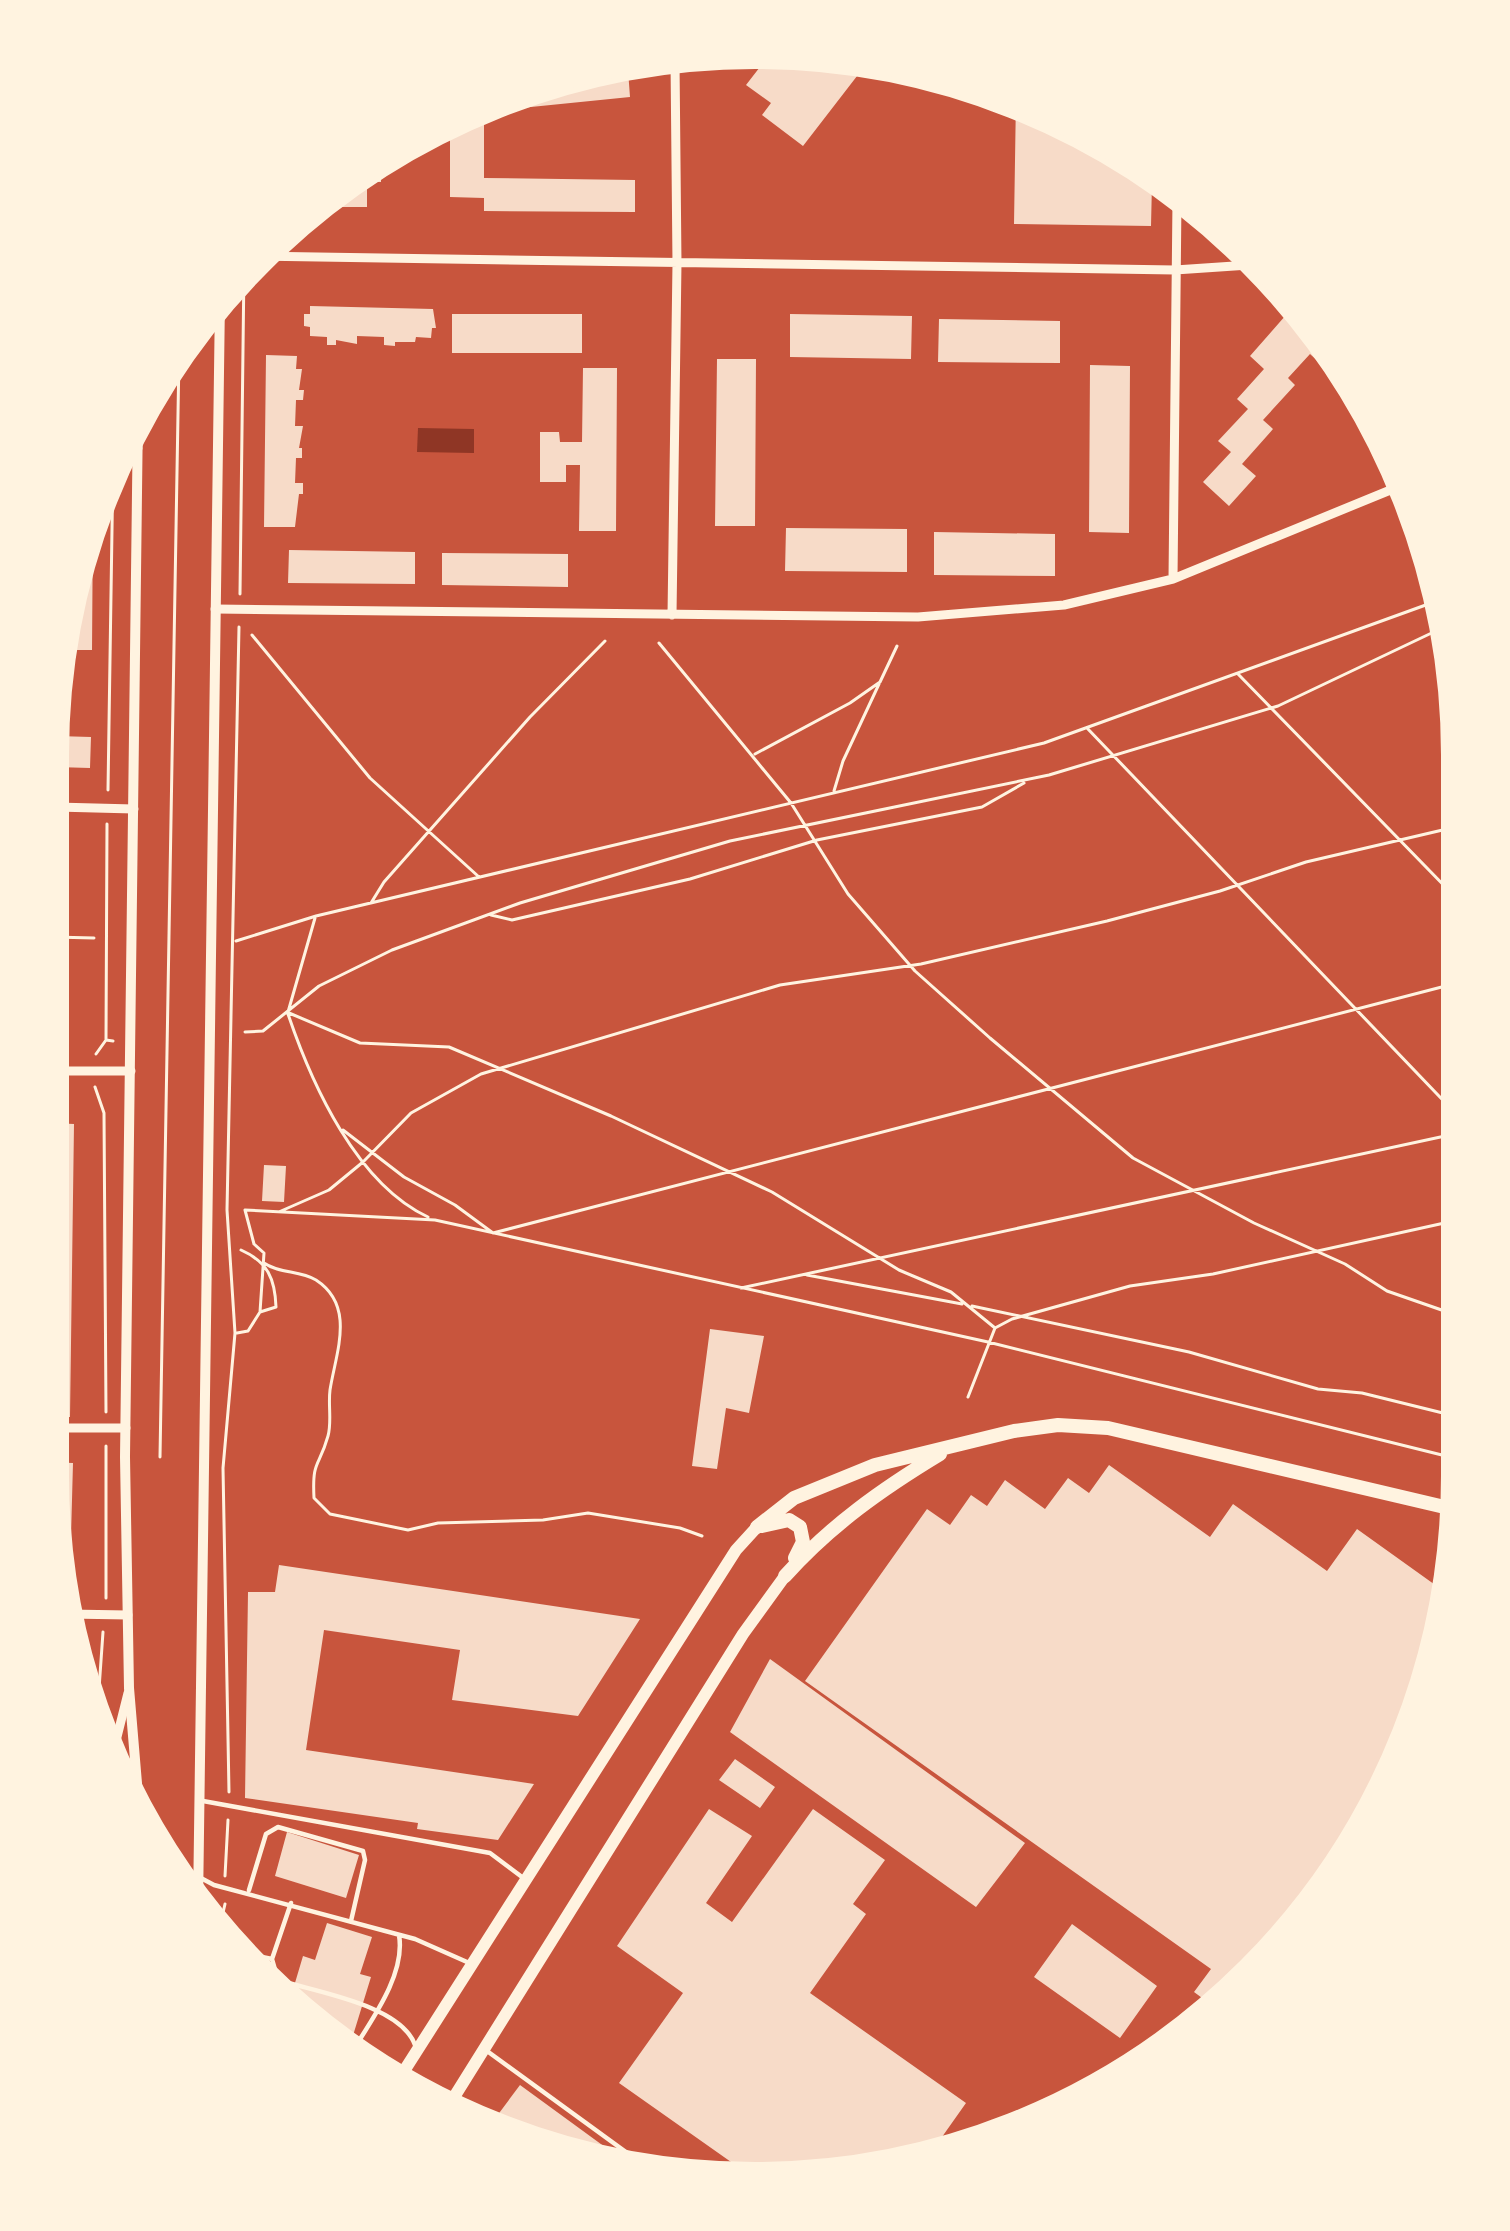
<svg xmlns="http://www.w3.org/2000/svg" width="1510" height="2231" viewBox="0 0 1510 2231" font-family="'IBM Plex Serif',serif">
<rect width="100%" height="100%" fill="#c8553d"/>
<path fill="#8f3625" d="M 418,428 L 474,429 L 474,453 L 417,452 Z"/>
<path fill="#f7dbc8" d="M 774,49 L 864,67 L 803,146 L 762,115 L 771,103 L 746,85 Z
M 628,70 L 630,97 L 511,109 L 511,94 Z
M 1016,97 L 1026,99 L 1152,183 L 1151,226 L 1014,224 Z
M 484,99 L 484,178 L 635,180 L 635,212 L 484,211 L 484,198 L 450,197 L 450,121 Z
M 381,167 L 381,182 L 362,182 L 362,188 L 367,188 L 367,207 L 322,207 Z
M 310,306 L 433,309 L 436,328 L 432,328 L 431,338 L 416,337 L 415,342 L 395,342 L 395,346 L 384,345 L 384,337 L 357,336 L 357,344 L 336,340 L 336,345 L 327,345 L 327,337 L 310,336 L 310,327 L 304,326 L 304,314 L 310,314 Z
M 452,314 L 582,314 L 582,353 L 452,353 Z
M 790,314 L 912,316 L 911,359 L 790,357 Z
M 1286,315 L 1300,328 L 1304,324 L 1328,360 L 1323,366 L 1310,354 L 1288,378 L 1295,385 L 1263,420 L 1273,429 L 1242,464 L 1256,476 L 1229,506 L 1203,482 L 1231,452 L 1218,441 L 1248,409 L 1237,399 L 1264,369 L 1250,356 Z
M 939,319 L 1060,321 L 1060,363 L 938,362 Z
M 266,355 L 297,356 L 296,369 L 302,369 L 299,390 L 304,390 L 303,400 L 296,400 L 295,426 L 303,426 L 299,448 L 302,448 L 302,458 L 296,458 L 295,483 L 303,483 L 303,494 L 299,494 L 295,527 L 264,527 Z
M 717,359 L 756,359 L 755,526 L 715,526 Z
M 1090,365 L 1130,366 L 1129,533 L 1089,532 Z
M 583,368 L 617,368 L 616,531 L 579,531 L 580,465 L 566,465 L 566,482 L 540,482 L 540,432 L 559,432 L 560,442 L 582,442 Z
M 93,515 L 92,650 L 61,650 L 61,609 Z
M 786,528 L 907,529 L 907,572 L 785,571 Z
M 934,532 L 1055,534 L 1055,576 L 934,575 Z
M 289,550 L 415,552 L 415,584 L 288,583 Z
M 442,553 L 568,554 L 568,587 L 442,585 Z
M 57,736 L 91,737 L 90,768 L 56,767 Z
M 51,1123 L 74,1124 L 70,1417 L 46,1416 Z
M 264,1165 L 286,1166 L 284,1202 L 262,1201 Z
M 710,1329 L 764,1336 L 749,1413 L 726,1408 L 717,1469 L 692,1466 Z
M 45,1462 L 73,1463 L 69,1610 L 45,1476 Z
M 1109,1465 L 1210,1537 L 1233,1504 L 1327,1571 L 1357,1529 L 1452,1597 L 1451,1614 L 1391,1791 L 1258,1978 L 1217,2009 L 1194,1992 L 1211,1969 L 805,1681 L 927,1509 L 950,1525 L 971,1495 L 987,1506 L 1005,1480 L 1045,1509 L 1068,1478 L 1089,1493 Z
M 279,1565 L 640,1619 L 578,1716 L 452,1700 L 460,1650 L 324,1630 L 306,1750 L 534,1784 L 498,1840 L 417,1829 L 418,1823 L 245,1798 L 248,1592 L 275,1592 Z
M 770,1659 L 1025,1843 L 976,1907 L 730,1732 Z
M 735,1759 L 775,1787 L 760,1808 L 719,1780 Z
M 709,1809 L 752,1836 L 706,1903 L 732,1922 L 813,1809 L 885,1860 L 853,1904 L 866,1914 L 810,1993 L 966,2103 L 925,2161 L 894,2172 L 758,2181 L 619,2083 L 683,1993 L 617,1946 Z
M 287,1832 L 359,1855 L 346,1898 L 275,1876 Z
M 327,1923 L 372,1937 L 360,1974 L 371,1977 L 351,2042 L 339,2039 L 336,2047 L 322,2039 L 289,2003 L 303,1956 L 315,1960 Z
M 1072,1924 L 1157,1986 L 1120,2038 L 1034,1977 Z
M 520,2085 L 631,2166 L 485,2132 Z"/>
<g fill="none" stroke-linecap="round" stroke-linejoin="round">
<path stroke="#fff3e0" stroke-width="3" d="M 240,594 L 244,267
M 252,635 L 370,778 L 479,877
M 659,643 L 791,803 L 848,894 L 915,971 L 990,1038 L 1133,1158 L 1254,1223 L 1345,1264 L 1387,1291 L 1456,1315
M 1238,674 L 1463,905
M 1087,728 L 1459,1117
M 755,754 L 850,703 L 880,682 L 897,646
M 108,790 L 113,464
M 834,791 L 843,761 L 879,684
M 107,824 L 106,1040 L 113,1041
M 371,903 L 384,882 L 530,717 L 605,641
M 491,915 L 512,920 L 690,879 L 817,840 L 982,807 L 1024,783
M 53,937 L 94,938
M 236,941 L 316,916 L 1044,743 L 1434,602
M 288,1012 L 315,918
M 289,1013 L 360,1043 L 449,1047 L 611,1116 L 772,1192 L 899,1270 L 951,1292 L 995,1328
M 288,1014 C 312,1085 357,1184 428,1217
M 245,1032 L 263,1031 L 319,986 L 392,950 L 520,903 L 730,841 L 1049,775 L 1278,706 L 1440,629
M 96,1054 L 106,1040
M 95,1087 L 104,1113 L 106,1412
M 343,1130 L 404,1177 L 455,1205 L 493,1233 L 1461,982
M 281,1211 L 329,1190 L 363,1162 L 411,1113 L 481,1074 L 780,985 L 921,964 L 1107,921 L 1220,891 L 1306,862 L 1464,825
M 264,1263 C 280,1274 299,1270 316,1280 C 356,1306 336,1352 330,1390 C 328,1405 332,1422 328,1436 C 319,1468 312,1459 314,1498 L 330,1514 L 408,1530 L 438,1523 L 543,1520 L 588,1513 L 680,1528 L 702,1536
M 807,1275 L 962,1304
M 741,1288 L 1459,1133
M 972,1306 L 1189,1352 L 1318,1389 L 1362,1393 L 1455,1416
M 260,1312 L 264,1253 L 254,1244 L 245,1210 L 435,1220 L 988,1342 L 1454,1458
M 237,1333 L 248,1331 L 260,1312 L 276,1307 C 275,1279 268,1262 241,1250
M 968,1397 L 995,1328 L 1012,1319 L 1130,1286 L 1213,1274 L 1458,1220
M 160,1457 L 179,356
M 106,1598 L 106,1446
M 96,1732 L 103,1632
M 229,1792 L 223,1468 L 235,1333 L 227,1210 L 239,627
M 225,1876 L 228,1820
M 210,1917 L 222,1917 L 225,1904"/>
<path stroke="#fff3e0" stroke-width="4.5" d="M 203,1801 L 490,1853 L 526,1880
M 199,1877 L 214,1885 L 415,1939 L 467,1962
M 249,1890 L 266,1834 L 278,1827 L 363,1851 L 365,1860 L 351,1921
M 242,1953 L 272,1959 L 278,1980 C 316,1992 401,2005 415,2045
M 272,1959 L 291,1903
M 487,2051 L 652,2171
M 350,2055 C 370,2022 406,1975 399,1935"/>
<path stroke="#fff3e0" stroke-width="9" d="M 251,256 L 1175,270 L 1264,264
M 116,447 L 138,448
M 1173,579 L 1177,200
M 215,609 L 918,617 L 1064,605 L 1173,579 L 1410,482
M 672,615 L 677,263 L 675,61
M 56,807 L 134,809
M 51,1071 L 131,1071
M 46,1428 L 126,1428
M 68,1614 L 128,1615
M 111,1761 L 128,1693"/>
<path stroke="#fff3e0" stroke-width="10" d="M 138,413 L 125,1457 L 129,1688 L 140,1819
M 198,1906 L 220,299"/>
<path stroke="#fff3e0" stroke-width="12" d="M 397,2082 L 736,1550 L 757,1527
M 446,2110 L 743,1634 L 785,1576"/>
<path stroke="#fff3e0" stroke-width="14" d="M 762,1526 L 789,1520 L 800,1527 L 803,1542 L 795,1558
M 757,1527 L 794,1498 L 875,1465 L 1014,1431 L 1058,1425 L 1108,1428 L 1453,1509
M 785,1576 C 831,1525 882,1489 940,1454"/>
</g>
<path d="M0 0H1510V2231H0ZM755 66H755A689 689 0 0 1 1444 755V1476A689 689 0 0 1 755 2165H755A689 689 0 0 1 66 1476V755A689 689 0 0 1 755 66Z" fill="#fff3e0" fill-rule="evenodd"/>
<path fill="none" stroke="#fff3e0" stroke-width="6" d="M755 66H755A689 689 0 0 1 1444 755V1476A689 689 0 0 1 755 2165H755A689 689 0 0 1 66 1476V755A689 689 0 0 1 755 66Z"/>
</svg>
